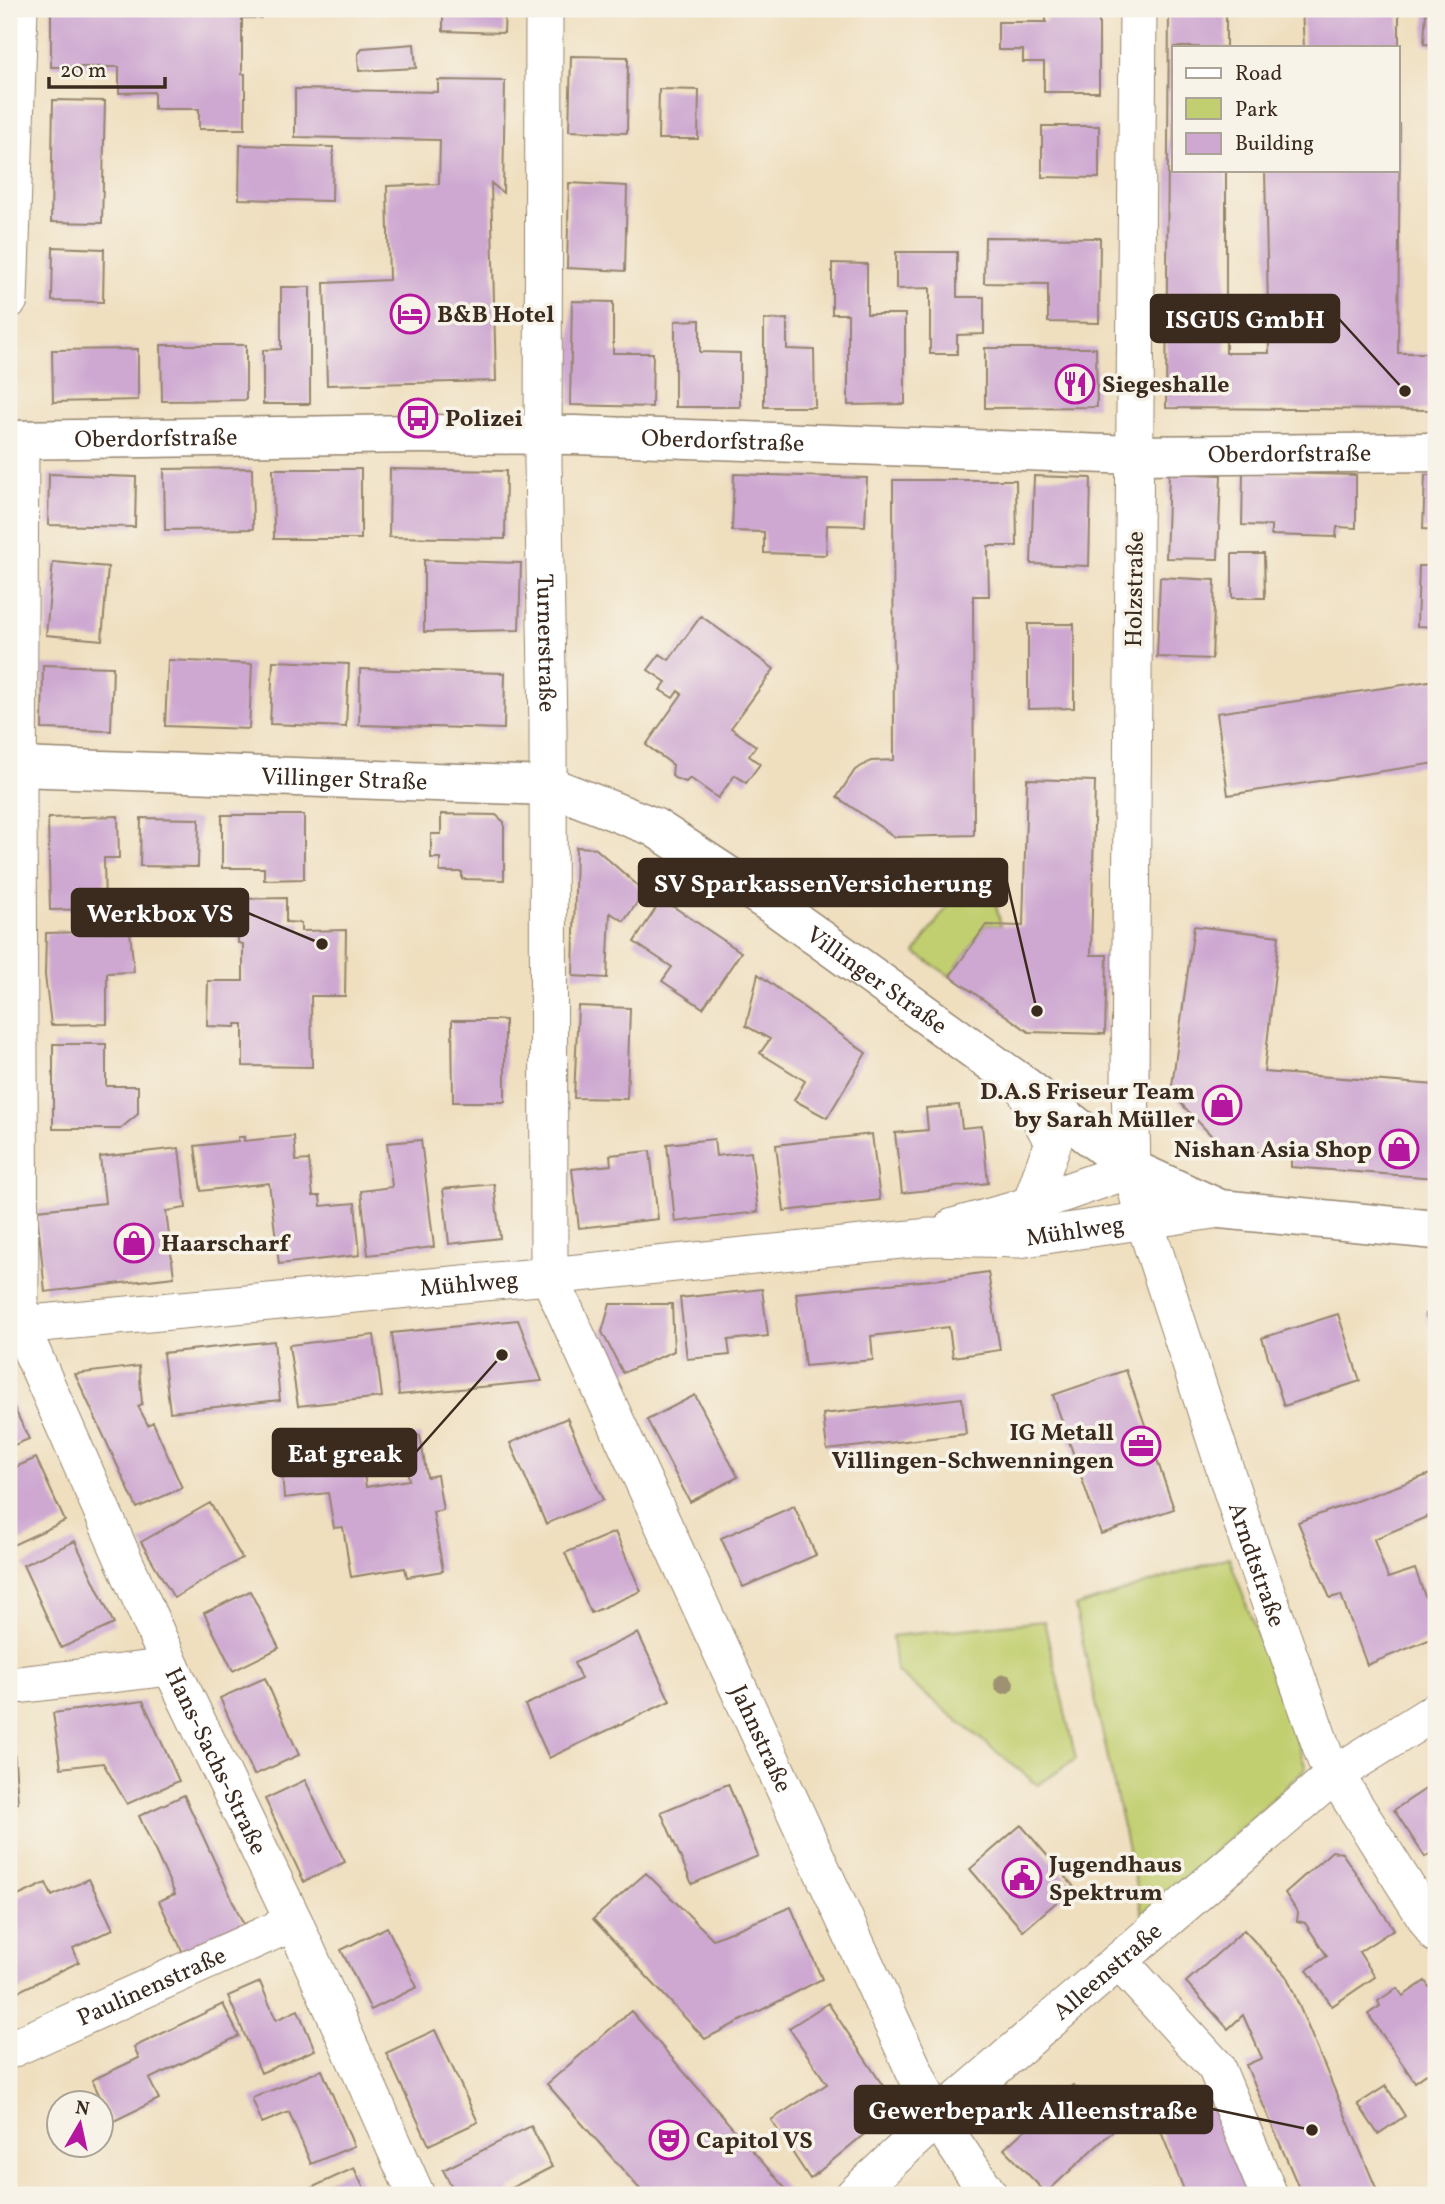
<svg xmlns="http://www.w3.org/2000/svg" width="1445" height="2204" viewBox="0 0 1445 2204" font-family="Vollkorn,serif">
<rect width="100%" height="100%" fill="#f7f3e8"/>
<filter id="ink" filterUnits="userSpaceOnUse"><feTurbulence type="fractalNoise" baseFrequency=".0143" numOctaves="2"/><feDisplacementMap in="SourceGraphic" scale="14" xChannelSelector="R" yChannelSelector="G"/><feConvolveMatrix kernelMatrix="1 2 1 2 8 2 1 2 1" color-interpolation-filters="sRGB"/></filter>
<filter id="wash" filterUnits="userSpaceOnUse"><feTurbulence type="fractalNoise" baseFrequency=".00686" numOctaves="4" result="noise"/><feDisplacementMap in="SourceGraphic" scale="28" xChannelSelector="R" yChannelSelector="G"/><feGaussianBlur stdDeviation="1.57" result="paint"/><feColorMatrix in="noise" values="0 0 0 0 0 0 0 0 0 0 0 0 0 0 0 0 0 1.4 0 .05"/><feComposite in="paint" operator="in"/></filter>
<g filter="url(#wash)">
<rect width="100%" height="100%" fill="#efdfbf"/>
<path fill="#c2cf71" stroke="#7e7c48" stroke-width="2" d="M 987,868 L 1001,926 L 986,925 L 950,976 L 915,953 L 973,869 Z
M 1229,1557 L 1306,1768 L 1228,1840 L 1142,1914 L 1075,1607 Z
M 1044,1621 L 1076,1759 L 1038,1785 L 896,1671 L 892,1636 Z"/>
<g id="blocks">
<path fill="#cea8d1" d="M 51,9 L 261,9 L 261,18 L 242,18 L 242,74 L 245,74 L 245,129 L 199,129 L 199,109 L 154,109 L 154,92 L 119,93 L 119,67 L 51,67 Z
M 443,9 L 505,9 L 504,33 L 443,31 Z
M 1046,9 L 1099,9 L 1099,92 L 1044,92 L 1044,62 L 1023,62 L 1023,50 L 998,50 L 998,22 L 1046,22 Z
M 1169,9 L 1226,9 L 1226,47 L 1174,47 L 1174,170 L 1226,170 L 1226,353 L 1269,353 L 1265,170 L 1398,170 L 1398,124 L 1400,124 L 1398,353 L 1436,353 L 1436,410 L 1166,408 Z
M 1302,9 L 1399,9 L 1399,47 L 1304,47 Z
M 1426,9 L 1436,9 L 1436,45 L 1424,44 Z
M 414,44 L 416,68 L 359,71 L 358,54 L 363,48 Z
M 571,56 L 628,57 L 627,133 L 569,131 Z
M 438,80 L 505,81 L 503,193 L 491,183 L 496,381 L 327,385 L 324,283 L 389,280 L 387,186 L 439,184 L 440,140 L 295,137 L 295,89 L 438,92 Z
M 659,89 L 699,90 L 698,139 L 658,139 Z
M 53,100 L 105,101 L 102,223 L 51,222 Z
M 1042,126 L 1099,126 L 1099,178 L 1042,177 Z
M 240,145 L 333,147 L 332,201 L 239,199 Z
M 569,183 L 627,186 L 625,271 L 567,268 Z
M 985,237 L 1100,238 L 1099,323 L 1048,322 L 1048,284 L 984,283 Z
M 53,247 L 104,249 L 103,302 L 52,301 Z
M 896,252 L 957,252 L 957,297 L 984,297 L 984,334 L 957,335 L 957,354 L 930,354 L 930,288 L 896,289 Z
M 832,263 L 867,264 L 867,314 L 905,314 L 905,404 L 848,405 L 848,314 L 832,314 Z
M 281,287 L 310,287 L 310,404 L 263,404 L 263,350 L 281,349 Z
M 572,301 L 613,302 L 613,353 L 653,353 L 652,407 L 570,405 Z
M 787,319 L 787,349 L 814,350 L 815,407 L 764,407 L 764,320 Z
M 700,320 L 700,352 L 740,353 L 740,407 L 675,407 L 675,321 Z
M 161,345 L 246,345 L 246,400 L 162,401 Z
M 985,348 L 1096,348 L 1097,407 L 985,408 Z
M 138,349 L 138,400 L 53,402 L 52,350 Z
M 252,468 L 253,529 L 165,530 L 164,469 Z
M 273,469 L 361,469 L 361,539 L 274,539 Z
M 390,469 L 506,471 L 505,539 L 389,537 Z
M 1243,472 L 1356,475 L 1356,528 L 1337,527 L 1336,537 L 1303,536 L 1271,535 L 1271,526 L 1242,525 Z
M 1169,473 L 1221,475 L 1218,559 L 1166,558 Z
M 49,474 L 136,477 L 135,527 L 48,525 Z
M 734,474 L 867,478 L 865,526 L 827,525 L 826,555 L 764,553 L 764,532 L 732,531 Z
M 1425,475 L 1436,475 L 1436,530 L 1423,529 Z
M 1034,476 L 1091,478 L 1089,566 L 1031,564 Z
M 893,480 L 1016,480 L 1017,546 L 988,546 L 989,596 L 973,596 L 974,835 L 895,837 L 837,797 L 855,770 L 871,761 L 894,760 Z
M 1232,554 L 1264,554 L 1265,598 L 1232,598 Z
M 424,560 L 521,563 L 519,630 L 424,632 Z
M 53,562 L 108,567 L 102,640 L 46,635 Z
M 1419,566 L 1436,566 L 1436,627 L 1417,626 Z
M 1160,577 L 1215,580 L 1212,659 L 1157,657 Z
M 701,616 L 774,669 L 731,728 L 756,746 L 749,756 L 760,764 L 746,783 L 735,775 L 718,798 L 690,778 L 686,782 L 674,778 L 672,775 L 673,765 L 646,745 L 682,694 L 678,691 L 673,698 L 660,690 L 666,682 L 648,670 L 660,654 L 669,660 Z
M 1028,624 L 1074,624 L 1074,708 L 1028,709 Z
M 168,660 L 252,664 L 249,729 L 165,726 Z
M 273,661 L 349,664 L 346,727 L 270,724 Z
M 43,665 L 113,667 L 111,731 L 42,729 Z
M 360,669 L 505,673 L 504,729 L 359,725 Z
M 1436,680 L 1436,763 L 1228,795 L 1217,713 Z
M 1027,779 L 1095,781 L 1091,955 L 1107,955 L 1105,1034 L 1029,1032 L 950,976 L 986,925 L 1023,926 Z
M 441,814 L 496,815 L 504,822 L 504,880 L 462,879 L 462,872 L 440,872 L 440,858 L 431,858 L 431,834 L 441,834 Z
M 222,815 L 304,815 L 304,879 L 264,880 L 264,868 L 222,868 Z
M 118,816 L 119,858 L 104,858 L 105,909 L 50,910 L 48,818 Z
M 141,818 L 199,819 L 198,867 L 140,866 Z
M 576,847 L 595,848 L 645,892 L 624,921 L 610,913 L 607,978 L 573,976 Z
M 286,898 L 286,922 L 301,923 L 301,931 L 346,930 L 345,996 L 311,996 L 312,1067 L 243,1066 L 243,1024 L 236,1024 L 235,1027 L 207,1026 L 208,981 L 243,981 L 243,944 L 238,943 L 238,899 Z
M 662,899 L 741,952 L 703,1008 L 662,981 L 672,967 L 634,942 Z
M 1194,926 L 1279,936 L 1264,1072 L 1436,1085 L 1436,1178 L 1291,1167 L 1291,1154 L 1225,1150 L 1171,1093 Z
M 130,931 L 134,972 L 107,973 L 107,1024 L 51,1025 L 45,975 L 46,933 Z
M 758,974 L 866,1053 L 827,1118 L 794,1100 L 805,1081 L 760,1053 L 770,1039 L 746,1026 Z
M 578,1006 L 630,1008 L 627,1099 L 574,1098 Z
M 452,1020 L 505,1020 L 505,1102 L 453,1102 Z
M 53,1044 L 106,1044 L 106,1086 L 138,1086 L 138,1114 L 120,1129 L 53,1129 Z
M 959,1105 L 962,1128 L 982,1126 L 988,1183 L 902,1193 L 895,1133 L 928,1130 L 926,1108 Z
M 872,1134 L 880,1200 L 784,1211 L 776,1145 Z
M 294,1136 L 296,1161 L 309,1160 L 313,1196 L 320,1196 L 321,1206 L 355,1203 L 360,1255 L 279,1264 L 269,1183 L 201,1191 L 195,1146 L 238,1141 L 238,1137 L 244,1137 L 244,1141 Z
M 714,1139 L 716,1156 L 751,1152 L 758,1212 L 675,1222 L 667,1144 Z
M 421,1140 L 434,1247 L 368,1255 L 361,1191 L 392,1187 L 387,1143 Z
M 179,1148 L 186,1208 L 166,1211 L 174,1277 L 45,1292 L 37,1210 L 105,1203 L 100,1157 Z
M 650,1151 L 658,1219 L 579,1228 L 572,1169 L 611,1165 L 610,1155 Z
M 494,1184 L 500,1238 L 449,1244 L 443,1189 Z
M 988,1272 L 1000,1350 L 953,1357 L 949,1327 L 871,1336 L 873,1360 L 805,1366 L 796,1293 L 941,1279 Z
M 762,1289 L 768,1336 L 728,1340 L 730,1355 L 687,1359 L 680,1298 Z
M 610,1304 L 672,1304 L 674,1351 L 623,1373 L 602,1332 Z
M 1436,1309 L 1436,1340 L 1425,1314 Z
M 1338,1314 L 1360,1381 L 1284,1406 L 1262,1338 Z
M 518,1320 L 542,1381 L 399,1395 L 392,1333 Z
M 374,1335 L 382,1397 L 298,1406 L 289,1345 Z
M 274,1341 L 280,1400 L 170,1412 L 163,1353 Z
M 139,1366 L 142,1404 L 138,1406 L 148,1425 L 153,1422 L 182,1488 L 137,1508 L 75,1374 Z
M 1126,1370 L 1174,1509 L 1101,1534 L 1053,1395 Z
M 695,1395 L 738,1477 L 690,1502 L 647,1420 Z
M 9,1397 L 29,1439 L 9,1447 Z
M 962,1398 L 966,1434 L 827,1450 L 823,1414 Z
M 567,1418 L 603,1500 L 546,1524 L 510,1443 Z
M 420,1435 L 427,1477 L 437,1475 L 443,1510 L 433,1512 L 443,1571 L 407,1577 L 405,1568 L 351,1577 L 343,1527 L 334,1528 L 328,1493 L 284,1498 L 281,1456 L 360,1447 L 366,1487 L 409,1480 L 402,1438 Z
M 36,1458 L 65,1521 L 13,1545 L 9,1536 L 9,1470 Z
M 1436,1472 L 1436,1513 L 1374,1539 L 1388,1578 L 1415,1569 L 1436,1627 L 1436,1637 L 1367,1665 L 1341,1595 L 1330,1598 L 1298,1522 Z
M 210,1503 L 242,1558 L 174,1598 L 141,1542 Z
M 794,1506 L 816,1555 L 743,1587 L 721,1538 Z
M 615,1532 L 641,1591 L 591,1613 L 565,1553 Z
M 75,1541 L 114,1624 L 61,1648 L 23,1565 Z
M 250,1591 L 279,1648 L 233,1671 L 204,1613 Z
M 638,1633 L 670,1701 L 549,1758 L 525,1705 L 581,1679 L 574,1663 Z
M 265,1678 L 299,1755 L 254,1775 L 220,1698 Z
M 143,1701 L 179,1781 L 127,1804 L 103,1763 L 61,1768 L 53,1713 Z
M 9,1733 L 13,1733 L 18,1803 L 9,1804 Z
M 305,1780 L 345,1862 L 304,1882 L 265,1799 Z
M 1436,1782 L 1436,1849 L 1425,1857 L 1394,1810 Z
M 728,1784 L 758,1856 L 692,1884 L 661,1812 Z
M 184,1795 L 244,1925 L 183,1953 L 159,1901 L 175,1894 L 139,1816 Z
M 1021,1825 L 1074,1887 L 1023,1931 L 970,1869 Z
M 1332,1851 L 1342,1853 L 1394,1929 L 1359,1952 L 1375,1977 L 1332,2006 L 1307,1970 L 1327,1956 L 1305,1923 L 1297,1921 L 1298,1913 L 1285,1893 Z
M 646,1873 L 713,1939 L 791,1907 L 822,1979 L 705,2039 L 593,1919 Z
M 89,1879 L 113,1929 L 73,1948 L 79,1962 L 9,1996 L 9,1900 L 46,1883 L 52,1896 Z
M 387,1927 L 417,1987 L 371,2010 L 341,1950 Z
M 1244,1930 L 1287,1977 L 1379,2195 L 1302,2195 L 1246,2065 L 1262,2058 L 1243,2015 L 1228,2029 L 1186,1982 Z
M 1425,1981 L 1436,1997 L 1436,2067 L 1415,2082 L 1368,2014 L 1380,2006 L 1378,2001 L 1397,1988 L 1403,1996 Z
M 260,1982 L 276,2020 L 298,2010 L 315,2050 L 261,2073 L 228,1996 Z
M 828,2003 L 897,2107 L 810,2179 L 771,2120 L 827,2084 L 789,2028 Z
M 223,2004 L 239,2036 L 149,2079 L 159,2099 L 112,2122 L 92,2080 L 139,2058 L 134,2047 Z
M 631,2011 L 791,2195 L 645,2195 L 547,2084 Z
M 435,2030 L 478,2122 L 429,2145 L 386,2053 Z
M 322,2070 L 354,2146 L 311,2164 L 289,2112 L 262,2123 L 252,2098 Z
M 1073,2085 L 1114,2130 L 1046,2193 L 1004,2149 Z
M 1386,2086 L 1405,2116 L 1378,2134 L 1358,2104 Z
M 1216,2107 L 1251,2195 L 1186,2195 L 1160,2129 Z
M 531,2126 L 552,2167 L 509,2189 L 512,2195 L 456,2195 L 443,2170 Z
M 354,2168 L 367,2195 L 302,2195 L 300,2193 Z"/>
</g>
</g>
<g filter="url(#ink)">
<use href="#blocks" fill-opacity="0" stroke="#95846e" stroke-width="2"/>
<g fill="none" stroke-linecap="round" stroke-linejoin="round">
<defs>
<g id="minor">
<path id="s1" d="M 544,9 L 543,462 L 548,727 L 549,1276 L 929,2103 L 937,2118 L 989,2195"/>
<path id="s2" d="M 1138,9 L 1130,1080 L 1132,1169 L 1144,1220 L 1248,1540 L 1326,1760 L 1436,1934"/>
<path d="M 9,300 L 19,9"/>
<path id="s3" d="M 20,440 L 18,795 L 20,1325 L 171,1667 L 294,1922 L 416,2195"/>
<path d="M 1022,1084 L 1053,1142 L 1031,1204"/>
<path d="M 953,1227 L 1015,1210 L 1132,1169"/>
<path id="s4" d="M 9,1326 L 549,1276 L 930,1237 L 1019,1239 L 1220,1209"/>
<path d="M 9,1686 L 171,1667"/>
<path d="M 1119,1961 L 1216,2067 L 1269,2195"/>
<path id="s5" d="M 9,2050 L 294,1922"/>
<path id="s6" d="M 854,2195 L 937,2118 L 1334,1775 L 1436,1711"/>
</g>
<g id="major">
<path id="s7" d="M 9,440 L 417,434 L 575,435 L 1136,455 L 1436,452"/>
<path id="s8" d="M 9,764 L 18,767 L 549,786 L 654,827 L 773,905 L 1022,1084 L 1132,1169 L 1220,1209 L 1436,1230"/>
</g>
</defs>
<use href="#minor" stroke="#95846e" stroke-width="39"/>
<use href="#major" stroke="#95846e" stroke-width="41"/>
<use href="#minor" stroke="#fff" stroke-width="37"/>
<use href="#major" stroke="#fff" stroke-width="38"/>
</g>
<circle fill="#9f9272" cx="1004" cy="1684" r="10"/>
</g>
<defs>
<symbol id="hotel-ring" viewBox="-11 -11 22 22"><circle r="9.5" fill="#f7f3e8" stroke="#b5179e" stroke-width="1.5"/><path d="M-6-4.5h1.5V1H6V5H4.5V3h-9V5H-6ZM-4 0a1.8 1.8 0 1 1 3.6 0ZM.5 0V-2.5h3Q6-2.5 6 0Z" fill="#b5179e"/></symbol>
<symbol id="restaurant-ring" viewBox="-11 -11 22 22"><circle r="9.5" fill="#f7f3e8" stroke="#b5179e" stroke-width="1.5"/><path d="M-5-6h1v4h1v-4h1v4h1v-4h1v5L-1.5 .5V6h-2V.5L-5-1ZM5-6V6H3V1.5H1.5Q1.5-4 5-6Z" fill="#b5179e"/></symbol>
<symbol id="bus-ring" viewBox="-11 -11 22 22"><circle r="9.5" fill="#f7f3e8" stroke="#b5179e" stroke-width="1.5"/><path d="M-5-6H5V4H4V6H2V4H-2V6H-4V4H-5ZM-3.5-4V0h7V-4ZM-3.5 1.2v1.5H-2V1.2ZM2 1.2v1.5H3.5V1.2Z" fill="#b5179e"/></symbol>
<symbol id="shop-ring" viewBox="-11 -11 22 22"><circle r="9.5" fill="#f7f3e8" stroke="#b5179e" stroke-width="1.5"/><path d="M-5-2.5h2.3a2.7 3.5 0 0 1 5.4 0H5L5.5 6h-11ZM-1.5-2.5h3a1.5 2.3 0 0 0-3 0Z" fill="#b5179e"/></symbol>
<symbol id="office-ring" viewBox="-11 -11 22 22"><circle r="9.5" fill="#f7f3e8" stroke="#b5179e" stroke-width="1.5"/><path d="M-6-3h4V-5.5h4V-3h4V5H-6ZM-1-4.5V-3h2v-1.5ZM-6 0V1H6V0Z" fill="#b5179e"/></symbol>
<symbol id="civic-ring" viewBox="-11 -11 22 22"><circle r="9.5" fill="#f7f3e8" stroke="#b5179e" stroke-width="1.5"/><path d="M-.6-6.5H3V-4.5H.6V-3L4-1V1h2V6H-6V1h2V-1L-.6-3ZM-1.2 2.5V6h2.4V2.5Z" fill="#b5179e"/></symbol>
<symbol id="theatre-ring" viewBox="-11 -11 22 22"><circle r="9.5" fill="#f7f3e8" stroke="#b5179e" stroke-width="1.5"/><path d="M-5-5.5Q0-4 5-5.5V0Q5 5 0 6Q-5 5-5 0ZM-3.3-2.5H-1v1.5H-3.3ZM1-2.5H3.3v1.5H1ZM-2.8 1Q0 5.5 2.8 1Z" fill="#b5179e"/></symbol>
</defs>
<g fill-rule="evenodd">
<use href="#hotel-ring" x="388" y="292" width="44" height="44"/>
<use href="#restaurant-ring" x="1053" y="362" width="44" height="44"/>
<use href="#bus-ring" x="396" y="396" width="44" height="44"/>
<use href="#shop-ring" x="1200" y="1083" width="44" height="44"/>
<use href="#shop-ring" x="1377" y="1127" width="44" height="44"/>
<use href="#shop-ring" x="112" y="1221" width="44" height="44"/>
<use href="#office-ring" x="1119" y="1424" width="44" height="44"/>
<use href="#civic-ring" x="1000" y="1856" width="44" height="44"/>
<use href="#theatre-ring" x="647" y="2118" width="44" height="44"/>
</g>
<g text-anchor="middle" stroke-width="7" stroke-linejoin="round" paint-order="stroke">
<g font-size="24" font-weight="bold" fill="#3b2a1e" stroke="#f7f3e8" text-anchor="start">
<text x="437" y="322">B&amp;B Hotel</text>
<text x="1102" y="392">Siegeshalle</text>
<text x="445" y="426">Polizei</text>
<text x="1195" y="1099" text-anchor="end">D.A.S Friseur Team<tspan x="1195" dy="28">by Sarah Müller</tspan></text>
<text x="1372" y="1157" text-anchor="end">Nishan Asia Shop</text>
<text x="161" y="1251">Haarscharf</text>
<text x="1114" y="1440" text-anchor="end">IG Metall<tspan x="1114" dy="28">Villingen-Schwenningen</tspan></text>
<text x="1049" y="1872">Jugendhaus<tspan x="1049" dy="28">Spektrum</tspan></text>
<text x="696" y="2148">Capitol VS</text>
</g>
<g font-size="24" fill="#3b2a1e" stroke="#f7f3e8">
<text dy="8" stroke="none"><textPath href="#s7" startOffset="147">Oberdorfstraße</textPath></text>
<text dy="8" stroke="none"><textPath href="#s7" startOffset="714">Oberdorfstraße</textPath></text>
<text dy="8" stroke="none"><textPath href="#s7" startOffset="1281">Oberdorfstraße</textPath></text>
<text transform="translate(1134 589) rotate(-89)" y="8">Holzstraße</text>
<text dy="8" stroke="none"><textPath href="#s1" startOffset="634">Turnerstraße</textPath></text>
<text dy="8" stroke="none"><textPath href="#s8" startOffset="336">Villinger Straße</textPath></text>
<text dy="8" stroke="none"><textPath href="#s8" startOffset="924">Villinger Straße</textPath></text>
<text dy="8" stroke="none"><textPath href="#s4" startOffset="1071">Mühlweg</textPath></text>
<text dy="8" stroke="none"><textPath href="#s4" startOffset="462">Mühlweg</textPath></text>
<text dy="8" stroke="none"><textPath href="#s2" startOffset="1575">Arndtstraße</textPath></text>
<text dy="8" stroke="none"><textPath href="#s1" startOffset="1776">Jahnstraße</textPath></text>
<text dy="8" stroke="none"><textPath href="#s3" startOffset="1363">Hans-Sachs-Straße</textPath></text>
<text dy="8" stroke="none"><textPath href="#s6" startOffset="338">Alleenstraße</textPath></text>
<text dy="8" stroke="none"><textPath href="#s5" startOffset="156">Paulinenstraße</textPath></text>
</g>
</g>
<path fill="none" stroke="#3b2a1e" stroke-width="2.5" d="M1405 391L1339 319M1037 1011L1007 882M322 944L248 913M502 1355L416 1452M1312 2130L1212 2109"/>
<g fill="#3b2a1e" stroke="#f7f3e8" stroke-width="2.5">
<circle cx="1405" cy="391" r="7"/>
<circle cx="1037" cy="1011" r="7"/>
<circle cx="322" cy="944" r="7"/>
<circle cx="502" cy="1355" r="7"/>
<circle cx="1312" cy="2130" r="7"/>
</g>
<g fill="#3b2a1e" stroke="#3b2a1e" stroke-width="2.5">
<rect x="1151" y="295" width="188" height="47" rx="7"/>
<rect x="639" y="859" width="368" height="47" rx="7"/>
<rect x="72" y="889" width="176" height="47" rx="7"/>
<rect x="273" y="1429" width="143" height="47" rx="7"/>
<rect x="855" y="2086" width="357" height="47" rx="7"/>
</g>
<g font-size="26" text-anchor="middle" font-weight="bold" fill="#fff">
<text x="1245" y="328">ISGUS GmbH</text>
<text x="823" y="892">SV SparkassenVersicherung</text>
<text x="160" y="922">Werkbox VS</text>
<text x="345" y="1462">Eat greak</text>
<text x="1033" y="2119">Gewerbepark Alleenstraße</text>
</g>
<rect width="1445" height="2204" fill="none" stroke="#f7f3e8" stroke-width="35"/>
<rect x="1172" y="46" width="228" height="126" fill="#f7f3e8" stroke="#aca397" stroke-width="2"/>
<rect x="1186" y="68" width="35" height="10" fill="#ffffff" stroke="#aca397" stroke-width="2"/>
<text x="1235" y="80" font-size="21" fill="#3b2a1e">Road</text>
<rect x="1186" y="98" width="35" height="21" fill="#c2cf71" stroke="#aca397" stroke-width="2"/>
<text x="1235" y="116" font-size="21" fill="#3b2a1e">Park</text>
<rect x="1186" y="133" width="35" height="21" fill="#cea8d1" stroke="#aca397" stroke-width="2"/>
<text x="1235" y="150" font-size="21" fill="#3b2a1e">Building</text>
<g transform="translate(80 2124) rotate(9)"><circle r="33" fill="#f7f3e8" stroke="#aca397" stroke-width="2"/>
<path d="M0-5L12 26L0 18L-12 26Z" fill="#b5179e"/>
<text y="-10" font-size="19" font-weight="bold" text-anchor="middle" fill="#3b2a1e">N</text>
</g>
<path d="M49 77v10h116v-10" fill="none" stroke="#3b2a1e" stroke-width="3.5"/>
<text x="60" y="77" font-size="21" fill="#3b2a1e" stroke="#f7f3e8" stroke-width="5" paint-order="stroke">20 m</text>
</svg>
